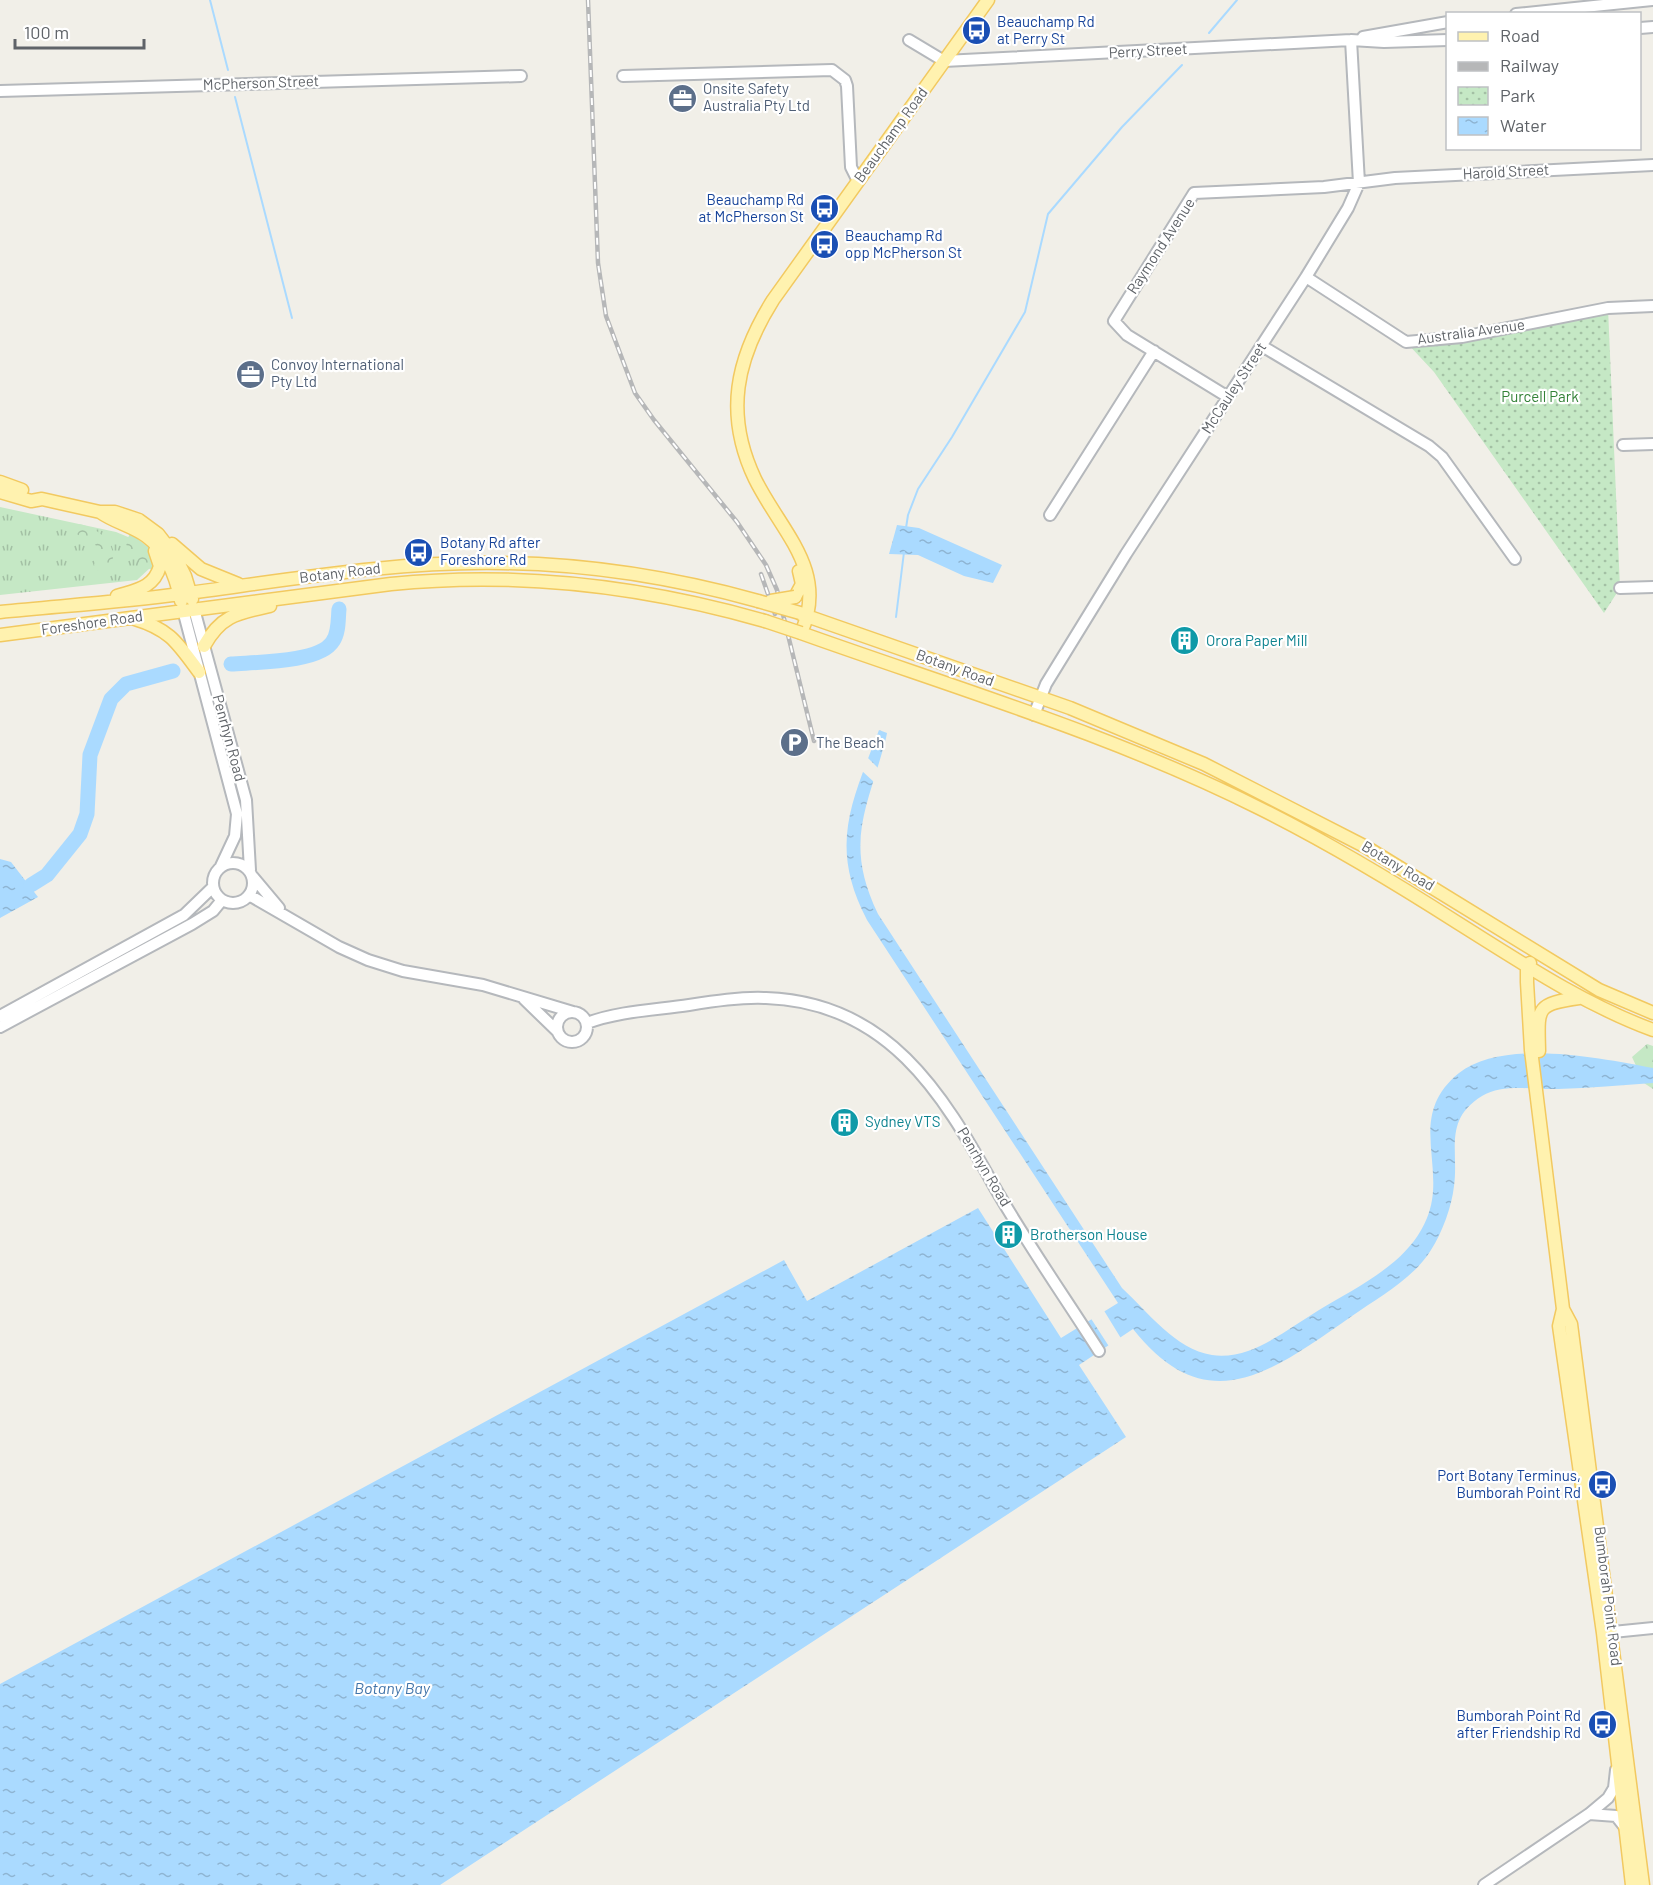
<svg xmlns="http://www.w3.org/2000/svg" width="1653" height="1885" viewBox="0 0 1653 1885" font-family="Barlow,sans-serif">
<defs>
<pattern id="grass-tufts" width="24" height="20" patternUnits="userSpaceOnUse" patternTransform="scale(1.5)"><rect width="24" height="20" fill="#c5e8c5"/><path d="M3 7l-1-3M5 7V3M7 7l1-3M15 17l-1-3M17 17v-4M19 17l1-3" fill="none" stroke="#a3c0a4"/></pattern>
<pattern id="forest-crowns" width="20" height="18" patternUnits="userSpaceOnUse" patternTransform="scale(1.5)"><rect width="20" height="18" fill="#c5e8c5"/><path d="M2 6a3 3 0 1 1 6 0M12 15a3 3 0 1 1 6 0" fill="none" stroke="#a3c0a4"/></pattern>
<pattern id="park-dots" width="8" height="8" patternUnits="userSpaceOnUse" patternTransform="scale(1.5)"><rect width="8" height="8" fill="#c5e8c5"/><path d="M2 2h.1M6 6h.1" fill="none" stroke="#a3c0a4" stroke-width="1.8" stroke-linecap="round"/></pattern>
<pattern id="water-ripples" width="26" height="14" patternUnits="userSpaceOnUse" patternTransform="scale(1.5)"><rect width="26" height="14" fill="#aadaff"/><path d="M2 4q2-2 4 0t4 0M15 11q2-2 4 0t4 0" fill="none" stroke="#8eb4d2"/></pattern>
</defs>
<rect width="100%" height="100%" fill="#f1efe8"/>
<path fill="url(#grass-tufts)" d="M 0,507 L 116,532 L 133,539 L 150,568 L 137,580 L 0,595 Z"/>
<path fill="url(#forest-crowns)" d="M 79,524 C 102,529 124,549 107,573 L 97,570 L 94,565 C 106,534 82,544 70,528 Z
M 130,533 L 152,550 L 156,568 L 152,570 C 139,564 129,557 126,543 Z
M 1647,1044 L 1653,1046 L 1653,1089 L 1644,1083 L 1632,1057 Z"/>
<path fill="url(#park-dots)" d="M 1608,308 L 1620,588 L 1604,613 L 1434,372 L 1406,342 Z"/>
<path fill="url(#water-ripples)" d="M 897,525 L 919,528 L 1002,565 L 993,583 L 964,576 L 918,555 L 889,554 Z
M 879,730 L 887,733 L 886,738 C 868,808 843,841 878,914 L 1122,1288 C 1148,1312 1175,1349 1212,1355 C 1223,1357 1237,1355 1248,1351 C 1273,1342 1296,1324 1319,1310 C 1344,1295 1373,1280 1395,1261 C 1409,1249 1420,1235 1427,1218 C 1448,1167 1405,1117 1459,1073 C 1502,1038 1601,1058 1653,1068 L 1653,1083 C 1621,1085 1590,1088 1558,1089 C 1533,1090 1504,1083 1482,1096 C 1443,1120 1459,1151 1454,1186 C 1452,1206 1442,1233 1431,1250 C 1413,1279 1379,1297 1352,1316 C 1274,1370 1208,1424 1133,1329 L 1079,1365 L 1126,1437 L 440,1885 L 0,1885 L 0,1684 L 784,1260 L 807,1301 L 978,1208 L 1061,1338 L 1118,1303 L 867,920 C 828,845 852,802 879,730 Z
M 0,859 L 11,862 L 38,897 L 0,918 Z"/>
<path fill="#f1efe8" d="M 867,757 L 880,770 L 875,783 L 861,770 Z
M 1103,1309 L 1122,1340 L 1110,1348 L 1090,1317 Z"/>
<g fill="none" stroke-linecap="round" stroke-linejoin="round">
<path stroke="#aadaff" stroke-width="2" d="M 210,0 L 228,70
M 1209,33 L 1237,0
M 235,97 L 292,318
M 906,528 L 908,515 L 918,489 L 952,437 L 1025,312 L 1048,214 L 1122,127 L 1182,65
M 896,617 L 904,552"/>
<path stroke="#aadaff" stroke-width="15" d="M 231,664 C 255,662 320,663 333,641 C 339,632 338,619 339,609
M 31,885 L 47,875 L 80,834 L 87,814 L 90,755 L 111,699 L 126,684 L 173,671"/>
<defs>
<path id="minor" d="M 1516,14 L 1652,0
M 1640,28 L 1653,27
M 1363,37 L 1448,22
M 909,40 L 944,61 L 1351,40 L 1384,42 L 1448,40
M 623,76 L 832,70 L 845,80 L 847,86 L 851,167 L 858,181
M 0,91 L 521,76
M 1306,277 L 1406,342 L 1462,337 L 1608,308 L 1653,306
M 1262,346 L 1429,446 L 1442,457 L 1515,559
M 1228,397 L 1127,335 L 1114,321 L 1194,193 L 1324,187 L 1395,178 L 1653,165
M 1623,445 L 1653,444
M 1050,515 L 1154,351
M 1620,588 L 1653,587
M 194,609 L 246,800 L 250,870
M 183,610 L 237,814 L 235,836 L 221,866
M 1034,715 L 1046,684 L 1126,554 L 1306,277 L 1348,208 L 1359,183 L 1351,40
M213 883a20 20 0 1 1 40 0a20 20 0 1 1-40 0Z
M 253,877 L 279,908
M 249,895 L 339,947 L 368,960 L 403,971 L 483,985 L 573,1012
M 524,999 L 557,1031
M557 1027a15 15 0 1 1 30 0a15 15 0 1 1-30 0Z
M 0,1016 L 184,915 L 213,887
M 587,1023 C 619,1011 655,1010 689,1005 C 714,1001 740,997 766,998 C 887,1002 942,1092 994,1186 C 1026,1242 1064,1296 1099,1351
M 0,1027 L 192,924 L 213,911 L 222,900
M 1603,1633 L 1653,1628
M 1589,1814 L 1616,1816 L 1627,1830
M 1484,1885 L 1589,1814 L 1608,1798 L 1614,1788 L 1616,1770"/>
<path id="major" d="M 988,0 L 773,300 C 736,359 724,414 755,479 C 781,532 829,570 801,633 C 955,688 1114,735 1261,809 C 1329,843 1394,882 1458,923 C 1522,963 1583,1004 1653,1030
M 0,482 L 22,490
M 0,492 L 31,501 L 42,499 L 100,512 L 115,512 L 139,520 L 158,534 L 175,556 L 185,576 L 192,599
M 100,512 C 114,522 132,526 146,536 C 167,551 176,577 181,601
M 172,544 L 201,569 L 238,584
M 117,596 C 136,590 154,588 160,566 L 155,551
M 795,597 L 802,584 L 799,571
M 0,612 C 60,606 121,602 181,594 C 288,580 395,561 502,563 C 589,564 675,578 758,601
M 801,614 L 1070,708 L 1204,764 L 1366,847 L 1599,990 L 1653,1013
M 135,619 C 171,630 178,644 199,672
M 0,635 L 391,584 C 518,571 643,586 765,621
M 204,646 C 221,615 238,613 270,606
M 1530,963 L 1527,967 L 1527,982 L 1531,1050 L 1563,1309 L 1571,1324 L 1643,1885
M 1539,1051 C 1538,1008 1535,1004 1579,998
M 1563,1309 L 1559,1326 L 1603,1633 L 1632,1885"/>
</defs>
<use href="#minor" stroke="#b5b8bc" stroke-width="14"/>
<use href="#major" stroke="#f2c960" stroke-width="15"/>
<use href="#minor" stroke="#fff" stroke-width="10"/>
<use href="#major" stroke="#fff2af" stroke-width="12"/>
<defs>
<path id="rail" d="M 588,0 L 598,263 L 606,316 L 635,393 L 654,420 L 737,522 L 766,565 L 777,590 L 814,741
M 761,574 L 775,614"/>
</defs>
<use href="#rail" stroke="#b6b7b8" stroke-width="4.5"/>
<use href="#rail" stroke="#fff" stroke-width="2" stroke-dasharray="7" stroke-linecap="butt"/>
<defs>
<path id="major-bridge" d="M 758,601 L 800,613
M 771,601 L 795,597
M 765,621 L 801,633"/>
</defs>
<use href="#major-bridge" stroke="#f2c960" stroke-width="15" stroke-linecap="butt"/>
<use href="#major-bridge" stroke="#fff2af" stroke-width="12"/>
</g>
<defs>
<symbol id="bus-disc" viewBox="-11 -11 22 22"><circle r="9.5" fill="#1a4fb4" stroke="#fff"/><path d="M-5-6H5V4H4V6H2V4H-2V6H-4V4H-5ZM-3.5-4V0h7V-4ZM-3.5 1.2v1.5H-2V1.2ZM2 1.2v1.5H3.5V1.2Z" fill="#fff"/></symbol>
<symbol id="office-disc" viewBox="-11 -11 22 22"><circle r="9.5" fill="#5c6f8a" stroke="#fff"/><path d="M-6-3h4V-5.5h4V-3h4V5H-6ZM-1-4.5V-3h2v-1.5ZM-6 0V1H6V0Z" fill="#fff"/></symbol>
<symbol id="building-disc" viewBox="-11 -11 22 22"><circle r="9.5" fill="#0f9aa8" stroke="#fff"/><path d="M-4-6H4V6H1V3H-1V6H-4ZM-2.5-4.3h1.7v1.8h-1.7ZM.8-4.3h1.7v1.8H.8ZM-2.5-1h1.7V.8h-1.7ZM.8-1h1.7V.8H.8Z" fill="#fff"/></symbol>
<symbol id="parking-disc" viewBox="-11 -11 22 22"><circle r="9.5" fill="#5c6f8a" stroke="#fff"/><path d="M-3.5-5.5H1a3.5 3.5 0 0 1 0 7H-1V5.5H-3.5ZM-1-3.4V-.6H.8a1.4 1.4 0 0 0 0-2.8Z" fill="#fff"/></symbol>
</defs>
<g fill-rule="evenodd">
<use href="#bus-disc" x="960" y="14" width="33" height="33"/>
<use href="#office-disc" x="666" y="82" width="33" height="33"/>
<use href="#bus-disc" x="808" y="192" width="33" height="33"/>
<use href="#bus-disc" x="808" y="228" width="33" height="33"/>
<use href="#office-disc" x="234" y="358" width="33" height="33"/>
<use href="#bus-disc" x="402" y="536" width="33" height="33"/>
<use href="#building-disc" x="1168" y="624" width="33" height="33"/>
<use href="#parking-disc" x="778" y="726" width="33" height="33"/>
<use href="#building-disc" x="828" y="1106" width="33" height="33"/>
<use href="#building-disc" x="992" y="1218" width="33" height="33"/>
<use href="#bus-disc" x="1586" y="1468" width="33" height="33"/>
<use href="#bus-disc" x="1586" y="1708" width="33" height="33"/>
</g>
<g text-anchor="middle" stroke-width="4.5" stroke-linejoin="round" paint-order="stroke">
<g font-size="15" fill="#164399" stroke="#fff" text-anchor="start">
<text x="997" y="27">Beauchamp Rd<tspan x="997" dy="17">at Perry St</tspan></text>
<text x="804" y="205" text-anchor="end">Beauchamp Rd<tspan x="804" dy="17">at McPherson St</tspan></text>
<text x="845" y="241">Beauchamp Rd<tspan x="845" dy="17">opp McPherson St</tspan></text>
<text x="440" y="548">Botany Rd after<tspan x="440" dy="17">Foreshore Rd</tspan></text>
<text x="1581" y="1481" text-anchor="end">Port Botany Terminus,<tspan x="1581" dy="17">Bumborah Point Rd</tspan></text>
<text x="1581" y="1721" text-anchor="end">Bumborah Point Rd<tspan x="1581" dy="17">after Friendship Rd</tspan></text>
</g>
<g font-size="15" fill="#5f6368" stroke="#fff">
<text transform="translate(1148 51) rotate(-3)" y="5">Perry Street</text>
<text transform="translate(261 83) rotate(-2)" y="5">McPherson Street</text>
<text transform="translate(891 135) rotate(-54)" y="5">Beauchamp Road</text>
<text transform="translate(1506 172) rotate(-3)" y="5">Harold Street</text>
<text transform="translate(1161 246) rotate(-57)" y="5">Raymond Avenue</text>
<text transform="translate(1471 332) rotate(-8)" y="5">Australia Avenue</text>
<text transform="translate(1234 388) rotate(-57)" y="5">McCauley Street</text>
<text transform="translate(340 573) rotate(-7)" y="5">Botany Road</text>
<text transform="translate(92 623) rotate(-8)" y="5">Foreshore Road</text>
<text transform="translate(955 668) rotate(20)" y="5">Botany Road</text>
<text transform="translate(229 738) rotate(75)" y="5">Penrhyn Road</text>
<text transform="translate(1398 866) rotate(31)" y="5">Botany Road</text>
<text transform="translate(984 1167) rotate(59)" y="5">Penrhyn Road</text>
<text transform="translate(1608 1596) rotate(83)" y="5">Bumborah Point Road</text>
</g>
<g font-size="15" fill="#4e5e75" stroke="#fff" text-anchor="start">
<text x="703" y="94">Onsite Safety<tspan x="703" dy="17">Australia Pty Ltd</tspan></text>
<text x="271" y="370">Convoy International<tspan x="271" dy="17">Pty Ltd</tspan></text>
<text x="816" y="748">The Beach</text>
</g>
<g font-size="15" fill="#348238" stroke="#fff">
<text x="1540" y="402">Purcell Park</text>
</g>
<g font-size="15" fill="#0d838f" stroke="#fff" text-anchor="start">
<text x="1206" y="646">Orora Paper Mill</text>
<text x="865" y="1127">Sydney VTS</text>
<text x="1030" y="1240">Brotherson House</text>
</g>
<g font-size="16" font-style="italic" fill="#4174aa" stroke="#fff">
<text x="392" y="1694">Botany Bay</text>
</g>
</g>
<rect x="1446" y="12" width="195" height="138" fill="#ffffff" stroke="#bfc1c3" stroke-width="1.5"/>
<rect x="1458" y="32" width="30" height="9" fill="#fff2af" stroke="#bfc1c3" stroke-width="1.5"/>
<text x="1500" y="42" font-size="18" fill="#5f6368">Road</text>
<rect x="1458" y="62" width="30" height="9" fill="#b6b7b8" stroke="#bfc1c3" stroke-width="1.5"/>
<text x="1500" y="72" font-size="18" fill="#5f6368">Railway</text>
<rect x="1458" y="87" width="30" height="18" fill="url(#park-dots)" stroke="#bfc1c3" stroke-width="1.5"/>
<text x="1500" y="102" font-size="18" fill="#5f6368">Park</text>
<rect x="1458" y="117" width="30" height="18" fill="url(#water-ripples)" stroke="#bfc1c3" stroke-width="1.5"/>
<text x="1500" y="132" font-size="18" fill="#5f6368">Water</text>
<path d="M15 39v9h129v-9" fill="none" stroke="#5f6368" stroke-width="3"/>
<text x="24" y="39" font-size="18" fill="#5f6368" stroke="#ffffff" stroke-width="4.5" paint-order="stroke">100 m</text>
</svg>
